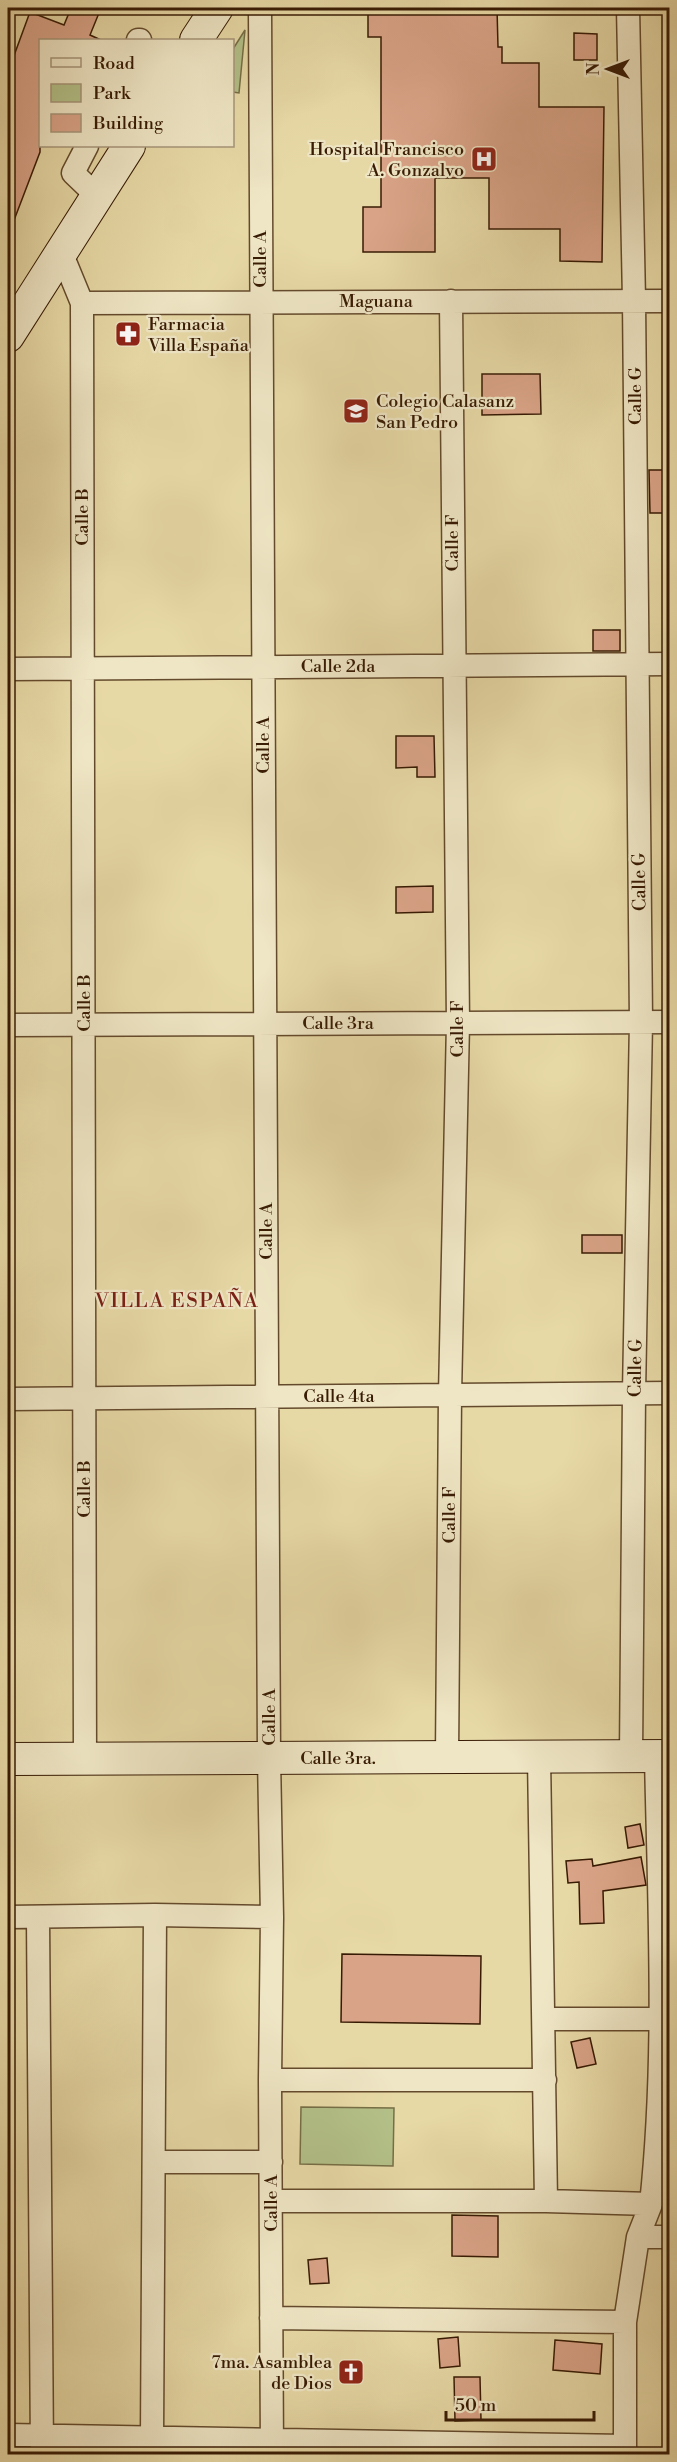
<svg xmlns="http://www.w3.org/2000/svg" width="677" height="2462" viewBox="0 0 677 2462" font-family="'Libre Bodoni',serif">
<rect width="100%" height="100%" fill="#e7d9a6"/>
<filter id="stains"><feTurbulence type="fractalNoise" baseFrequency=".00333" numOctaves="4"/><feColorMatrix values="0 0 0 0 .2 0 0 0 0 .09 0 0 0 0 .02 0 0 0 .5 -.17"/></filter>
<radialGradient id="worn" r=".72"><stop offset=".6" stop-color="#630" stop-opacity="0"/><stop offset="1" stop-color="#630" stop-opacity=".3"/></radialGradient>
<path fill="#b3c088" stroke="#766e46" stroke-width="1.5" d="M 245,30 L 239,93 L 233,92 L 233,49 Z
M 301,2107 L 394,2108 L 393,2166 L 300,2164 Z"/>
<path fill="#d9a387" stroke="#381b04" stroke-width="1.5" d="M 71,8 L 101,8 L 90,35 L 101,40 L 40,40 L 40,152 L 8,236 L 8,72 L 30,12 L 64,25 Z
M 368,8 L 497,8 L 498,47 L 502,47 L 502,63 L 539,63 L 539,107 L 604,107 L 602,262 L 560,261 L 560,229 L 489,229 L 489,178 L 435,178 L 435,252 L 363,252 L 363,207 L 381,207 L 381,37 L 368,37 Z
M 574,33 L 597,34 L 597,60 L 574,60 Z
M 482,374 L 540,374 L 541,414 L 482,415 Z
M 649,470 L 669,470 L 669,513 L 650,513 Z
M 593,630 L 620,630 L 620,651 L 593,651 Z
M 396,736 L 434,736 L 435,777 L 417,777 L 417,767 L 396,768 Z
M 433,886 L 433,912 L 396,913 L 396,887 Z
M 582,1235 L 622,1235 L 622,1253 L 582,1253 Z
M 640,1824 L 644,1845 L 628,1848 L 625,1827 Z
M 641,1857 L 646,1885 L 603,1891 L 604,1923 L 580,1924 L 579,1882 L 568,1883 L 566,1861 L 592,1859 L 593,1866 Z
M 342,1954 L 481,1956 L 480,2024 L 341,2022 Z
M 590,2038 L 596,2064 L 577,2068 L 571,2042 Z
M 452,2215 L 498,2216 L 498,2257 L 452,2256 Z
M 327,2258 L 329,2283 L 310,2284 L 308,2260 Z
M 458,2337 L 460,2366 L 440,2368 L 438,2339 Z
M 555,2340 L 602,2344 L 600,2374 L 553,2370 Z
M 454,2377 L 480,2377 L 481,2420 L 455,2421 Z"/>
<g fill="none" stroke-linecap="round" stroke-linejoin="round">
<defs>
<path id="minor" d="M 260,8 L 269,1758 L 272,1917 L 270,2080 L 272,2454
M 628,8 L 634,300 L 641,1022 L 634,1393 L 631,1756
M 138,40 L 140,40
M 87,146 L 73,173 L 97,196
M 61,252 L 82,303 L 85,1759
M 82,303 L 670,301
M 8,669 L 670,664
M 8,1025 L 670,1022
M 8,1399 L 670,1393
M 447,1757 L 450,1395 L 458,1023 L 451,301
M 539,1757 L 546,2201
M 8,1917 L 155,1915 L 272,1917
M 38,1917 L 42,2454
M 544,2019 L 661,2019
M 270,2080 L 545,2080
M 154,2162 L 271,2162
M 271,2201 L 546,2201 L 651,2204 C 667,2056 659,1905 656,1756
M 638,2237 L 670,2237
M 271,2318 L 625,2322
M 8,2435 L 625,2446
M 152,2437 L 155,1915
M 625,2454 L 625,2322 L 638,2237 L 651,2204"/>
<path id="secondary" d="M 196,40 L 217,8
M 8,336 L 129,146
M 8,1759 L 670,1756"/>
</defs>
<use href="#minor" stroke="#644a2c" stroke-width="25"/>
<use href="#secondary" stroke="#381b04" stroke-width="34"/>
<use href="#minor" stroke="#efe6c5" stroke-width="22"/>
<use href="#secondary" stroke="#efe6c5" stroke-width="32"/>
</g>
<defs>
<symbol id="hospital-square" viewBox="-11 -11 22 22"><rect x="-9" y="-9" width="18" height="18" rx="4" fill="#8f2418" stroke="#efe6c5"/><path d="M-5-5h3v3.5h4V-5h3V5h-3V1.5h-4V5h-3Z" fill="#fff"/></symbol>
<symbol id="pharmacy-square" viewBox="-11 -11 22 22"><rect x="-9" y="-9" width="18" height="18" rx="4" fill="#8f2418" stroke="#efe6c5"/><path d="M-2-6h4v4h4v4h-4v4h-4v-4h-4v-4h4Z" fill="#fff"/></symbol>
<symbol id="school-square" viewBox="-11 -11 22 22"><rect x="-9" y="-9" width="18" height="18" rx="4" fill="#8f2418" stroke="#efe6c5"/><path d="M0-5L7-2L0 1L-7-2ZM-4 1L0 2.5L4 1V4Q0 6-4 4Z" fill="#fff"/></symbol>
<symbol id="church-square" viewBox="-11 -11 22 22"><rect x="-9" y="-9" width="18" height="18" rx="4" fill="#8f2418" stroke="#efe6c5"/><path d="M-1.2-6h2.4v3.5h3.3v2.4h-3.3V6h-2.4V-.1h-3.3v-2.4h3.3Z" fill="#fff"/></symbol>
</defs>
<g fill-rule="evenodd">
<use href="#hospital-square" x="469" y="144" width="30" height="30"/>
<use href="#pharmacy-square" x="113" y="319" width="30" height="30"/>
<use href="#school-square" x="341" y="396" width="30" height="30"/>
<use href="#church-square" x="336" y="2357" width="30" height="30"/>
</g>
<g text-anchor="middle" stroke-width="4.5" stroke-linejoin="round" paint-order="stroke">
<g font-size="18" fill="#381b04" stroke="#efe6c5" text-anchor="end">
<text x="464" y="155">Hospital Francisco<tspan x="464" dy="21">A. Gonzalvo</tspan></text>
<text x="148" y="330" text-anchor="start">Farmacia<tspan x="148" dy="21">Villa España</tspan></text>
<text x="376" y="407" text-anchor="start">Colegio Calasanz<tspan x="376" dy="21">San Pedro</tspan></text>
<text x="332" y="2368">7ma. Asamblea<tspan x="332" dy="21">de Dios</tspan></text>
</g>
<g font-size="18" fill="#381b04" stroke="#efe6c5">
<text transform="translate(260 259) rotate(-90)" y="6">Calle A</text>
<text x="376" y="307">Maguana</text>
<text transform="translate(635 396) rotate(-90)" y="6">Calle G</text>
<text transform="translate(82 517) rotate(-90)" y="6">Calle B</text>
<text transform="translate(452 543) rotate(-90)" y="6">Calle F</text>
<text x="338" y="672">Calle 2da</text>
<text transform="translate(263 745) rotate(-90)" y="6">Calle A</text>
<text transform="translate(639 882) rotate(-91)" y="6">Calle G</text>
<text transform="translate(84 1003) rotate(-90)" y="6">Calle B</text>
<text x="338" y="1029">Calle 3ra</text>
<text transform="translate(457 1029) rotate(-90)" y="6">Calle F</text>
<text transform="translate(266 1231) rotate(-90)" y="6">Calle A</text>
<text transform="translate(635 1368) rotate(-89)" y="6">Calle G</text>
<text x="339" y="1402">Calle 4ta</text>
<text transform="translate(84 1489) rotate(-90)" y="6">Calle B</text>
<text transform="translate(449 1515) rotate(-90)" y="6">Calle F</text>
<text transform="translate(269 1717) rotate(-90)" y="6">Calle A</text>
<text x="338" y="1764">Calle 3ra.</text>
<text transform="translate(271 2203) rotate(-90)" y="6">Calle A</text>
</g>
<g font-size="20" letter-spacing="1.5" fill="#7a1f14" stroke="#efe6c5">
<text x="177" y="1307">VILLA ESPAÑA</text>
</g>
</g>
<rect width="677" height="2462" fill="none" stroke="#e7d9a6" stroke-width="30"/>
<rect x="9" y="9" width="659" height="2444" fill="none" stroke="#381b04" stroke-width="3"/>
<rect x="15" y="15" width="647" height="2432" fill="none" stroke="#381b04" stroke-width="1.5"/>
<rect x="39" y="39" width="195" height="108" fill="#efe6c5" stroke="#a69578" stroke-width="1.5"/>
<rect x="51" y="58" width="30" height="9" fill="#efe6c5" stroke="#a69578" stroke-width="1.5"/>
<text x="93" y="69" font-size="18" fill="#381b04">Road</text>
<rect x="51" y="84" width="30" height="18" fill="#b3c088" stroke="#a69578" stroke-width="1.5"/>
<text x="93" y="99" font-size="18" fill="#381b04">Park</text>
<rect x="51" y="114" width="30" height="18" fill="#d9a387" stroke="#a69578" stroke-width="1.5"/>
<text x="93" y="129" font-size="18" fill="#381b04">Building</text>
<g transform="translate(608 69) rotate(270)" stroke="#efe6c5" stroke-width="4.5" paint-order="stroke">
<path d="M0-4.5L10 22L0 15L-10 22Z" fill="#381b04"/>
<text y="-9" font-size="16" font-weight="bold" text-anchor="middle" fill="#381b04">N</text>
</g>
<path d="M446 2411v9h148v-9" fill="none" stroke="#381b04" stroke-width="3"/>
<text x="455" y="2411" font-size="18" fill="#381b04" stroke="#efe6c5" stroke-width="4.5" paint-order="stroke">50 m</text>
<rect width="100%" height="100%" filter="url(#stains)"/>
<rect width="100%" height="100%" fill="url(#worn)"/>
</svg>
